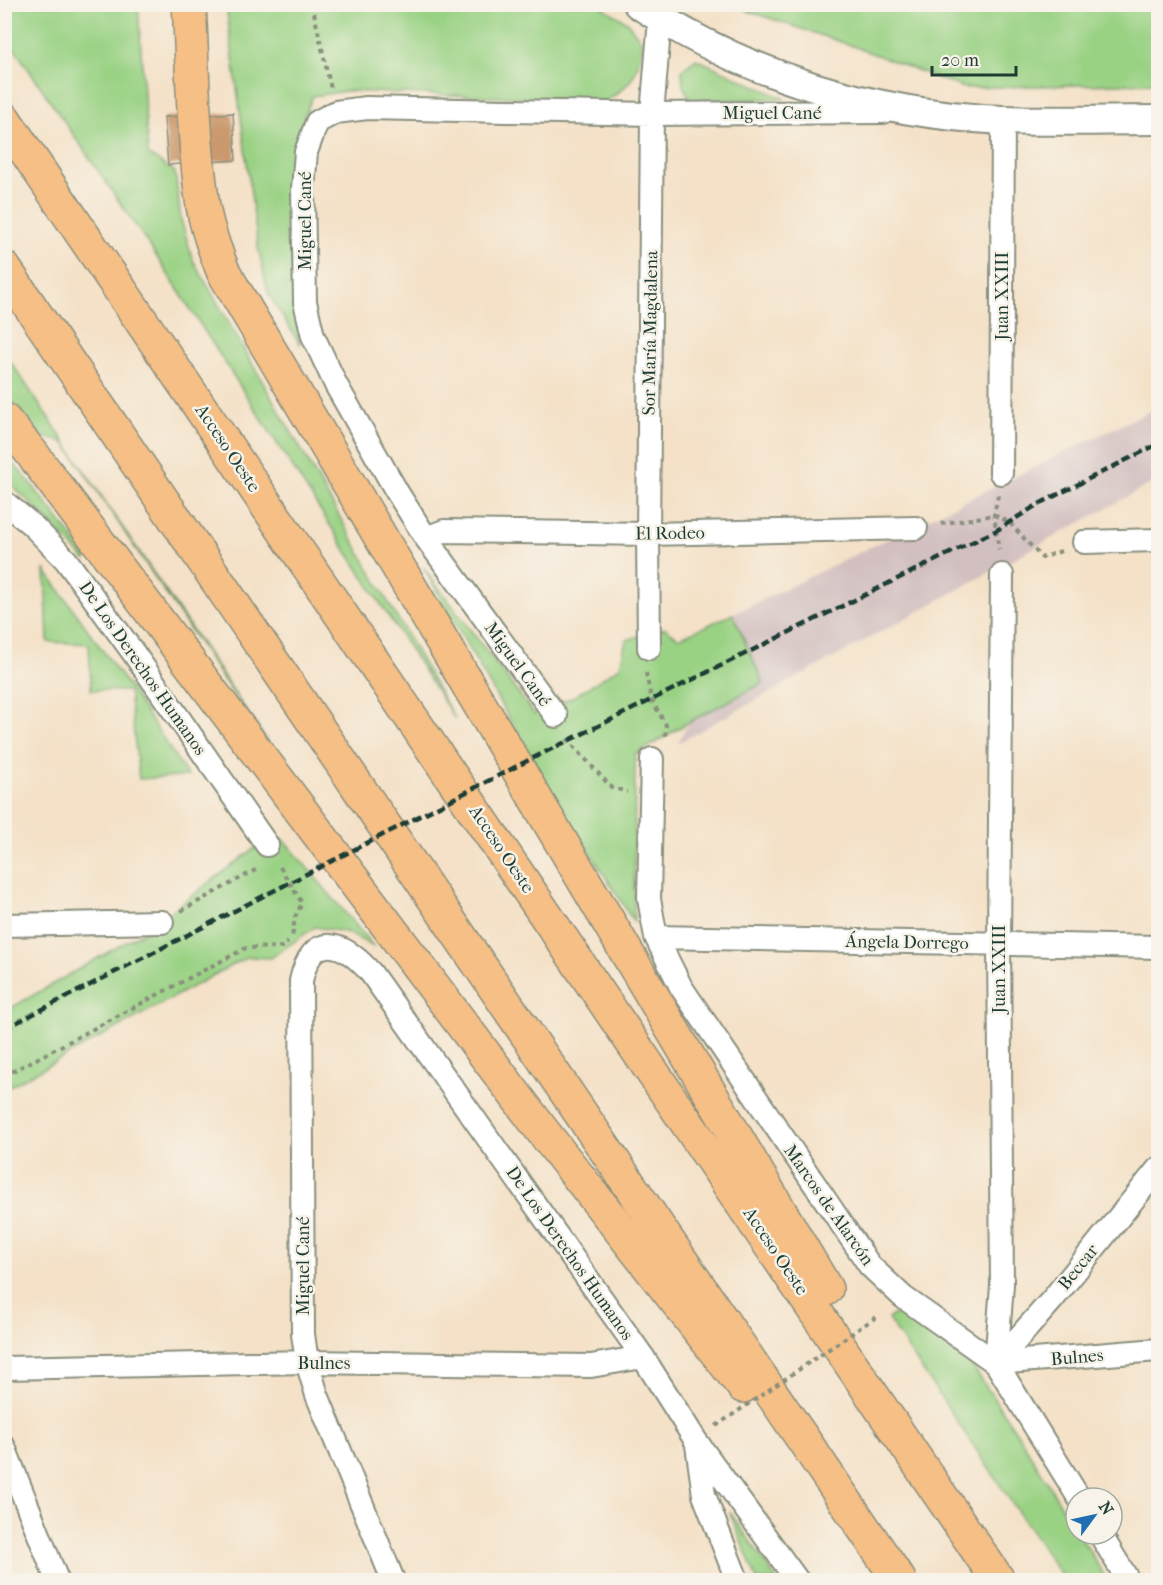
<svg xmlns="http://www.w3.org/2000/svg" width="1163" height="1585" viewBox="0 0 1163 1585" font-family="'IM FELL French Canon',serif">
<rect width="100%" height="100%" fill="#f7f3e8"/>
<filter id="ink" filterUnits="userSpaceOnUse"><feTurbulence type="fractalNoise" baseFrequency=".0167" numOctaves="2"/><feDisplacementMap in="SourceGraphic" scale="12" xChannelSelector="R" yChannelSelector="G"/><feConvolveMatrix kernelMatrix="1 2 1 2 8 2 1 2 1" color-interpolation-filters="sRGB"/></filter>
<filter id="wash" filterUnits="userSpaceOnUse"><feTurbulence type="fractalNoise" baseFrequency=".008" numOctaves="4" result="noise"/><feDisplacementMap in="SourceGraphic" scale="24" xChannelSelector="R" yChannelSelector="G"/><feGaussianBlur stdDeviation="1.35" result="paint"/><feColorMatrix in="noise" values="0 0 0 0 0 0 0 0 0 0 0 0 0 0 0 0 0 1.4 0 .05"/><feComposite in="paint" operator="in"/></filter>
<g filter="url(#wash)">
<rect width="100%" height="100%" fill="#f4e1c7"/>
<path fill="#d2bfc0" d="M 1158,407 L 1158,480 L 678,743 L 689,722 L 763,683 L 733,614 Z"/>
<path fill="#9ad284" stroke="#5c885c" stroke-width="1.5" d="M 4,5 L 138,5 L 148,154 L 175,172 L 181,220 L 193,260 L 455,719 L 151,248 L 5,35 Z
M 226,5 L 599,5 L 627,22 L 643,43 C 636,76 635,82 606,101 L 347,91 L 313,96 L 305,114 L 292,204 L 300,344 L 268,293 L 258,247 Z
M 740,5 L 1158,5 L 1158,83 L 964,88 L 850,45 L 748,11 Z
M 696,59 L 785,99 L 691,100 L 683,86 L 682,70 Z
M 4,352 L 324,825 L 324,830 L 65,443 L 41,436 L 5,393 Z
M 5,454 L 33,486 L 88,558 L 85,560 L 42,514 L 5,479 Z
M 423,567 L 534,714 L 573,697 L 620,667 L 626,640 L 665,628 L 679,638 L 733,614 L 763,683 L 689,722 L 635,755 L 634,922 L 537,768 Z
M 45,570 L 131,690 L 188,776 L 139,779 L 129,691 L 91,690 L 89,644 L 48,642 Z
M 283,839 L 374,947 L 346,932 L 315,927 L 271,958 L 247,957 L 5,1089 L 4,1012 L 145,931 L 259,845 Z
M 900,1310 L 971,1364 L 1021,1439 L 1076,1530 L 1076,1534 L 1079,1534 L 1107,1580 L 1064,1580 L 888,1319 Z
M 729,1511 L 777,1580 L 757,1580 Z"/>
<g id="blocks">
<path fill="#ca9a6e" d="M 233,113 L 236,160 L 168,165 L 164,117 Z"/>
</g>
</g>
<g filter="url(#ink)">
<use href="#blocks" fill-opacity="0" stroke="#8a8f7e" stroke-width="1.5"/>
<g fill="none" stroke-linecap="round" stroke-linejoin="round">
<defs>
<path id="minor" d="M 1001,473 L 1003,120
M 4,502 L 32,525 L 66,560 L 135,655 L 267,845
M 426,538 L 444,531 L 648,534 L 916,528
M 1084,542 L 1158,540
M 649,648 L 648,534 L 652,114 L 660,19
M 556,716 L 426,538 L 397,492 L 336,385 L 313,336 L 305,302 L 303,189 L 306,152 L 317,122 L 336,112 L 367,108 L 652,114 L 883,112
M 652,759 L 649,899 L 656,937 L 681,987 L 870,1266 L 903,1297 L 996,1363 L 1079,1498
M 4,925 L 162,922
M 656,937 L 1158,947
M 996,1363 L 1002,1285 L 999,944 L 1002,575
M 996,1363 L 1052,1300 L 1158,1169
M 996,1363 L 1158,1350
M 4,1368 L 307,1362 L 591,1366 L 643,1357
M 697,1445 L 704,1495 L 737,1580
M 4,1447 L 57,1580
M 1100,1534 L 1128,1580
M 393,1580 L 317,1395 L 307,1362 L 303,1334 L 301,981 C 312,930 343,941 371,973 L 643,1357 L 696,1441 L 797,1580"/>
<path id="tertiary" d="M 638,4 C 747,76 873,114 1003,120 C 1055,122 1107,120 1158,120"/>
<path id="motorway" d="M 189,4 C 193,71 193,140 203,206 C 207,229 215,250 223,271 L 826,1289
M 4,119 L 998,1580
M 4,268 L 899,1580
M 4,420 L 30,451 L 541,1129 L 743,1386"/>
</defs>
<use href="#minor" stroke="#8a8f7e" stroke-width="26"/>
<use href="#tertiary" stroke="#8a8f7e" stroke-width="32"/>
<use href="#motorway" stroke="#8a8f7e" stroke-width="36"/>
<path stroke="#8a8f7e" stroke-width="4" stroke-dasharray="4.5 4.5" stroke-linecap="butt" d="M 312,4 L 331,89
M 998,495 L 994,515 L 999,550
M 941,524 L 994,515 L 1009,522 L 1042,558 L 1061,551
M 646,673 L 651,699 L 666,725 L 665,739
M 567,739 L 611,787 L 627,792
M 280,867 L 302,903 L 295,917 L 292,938
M 181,911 L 259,868
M 4,1076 L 246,948 L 282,947 L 288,942"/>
<use href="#minor" stroke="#fff" stroke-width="22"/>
<use href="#tertiary" stroke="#fff" stroke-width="28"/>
<use href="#motorway" stroke="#f5bf86" stroke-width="33"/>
<path stroke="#1f3d34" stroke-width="4.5" stroke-dasharray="9 4.5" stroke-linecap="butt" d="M 4,1029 L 527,761 L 997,530 L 1037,505 L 1158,444"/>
<path stroke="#8a8f7e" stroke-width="4" stroke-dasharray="4.5 4.5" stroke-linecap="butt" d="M 716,1426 L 879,1315"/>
</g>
</g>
<g text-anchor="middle" stroke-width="5" stroke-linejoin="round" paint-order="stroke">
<g font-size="18" fill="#1f3d34" stroke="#f7f3e8">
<text x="772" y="119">Miguel Cané</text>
<text transform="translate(305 221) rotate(-90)" y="6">Miguel Cané</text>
<text transform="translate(1002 296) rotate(-90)" y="6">Juan XXIII</text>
<text transform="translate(650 333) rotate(-89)" y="6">Sor María Magdalena</text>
<text transform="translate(228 448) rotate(56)" y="6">Acceso Oeste</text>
<text transform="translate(670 533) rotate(-1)" y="6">El Rodeo</text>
<text transform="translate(518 664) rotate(54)" y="6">Miguel Cané</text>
<text transform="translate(143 668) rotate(55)" y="6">De Los Derechos Humanos</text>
<text transform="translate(502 849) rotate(56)" y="6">Acceso Oeste</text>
<text transform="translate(907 942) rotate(1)" y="6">Ángela Dorrego</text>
<text transform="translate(999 969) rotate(-90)" y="6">Juan XXIII</text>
<text transform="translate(829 1205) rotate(55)" y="6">Marcos de Alarcón</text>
<text transform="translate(776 1251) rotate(56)" y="6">Acceso Oeste</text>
<text transform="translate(570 1253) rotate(55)" y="6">De Los Derechos Humanos</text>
<text transform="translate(303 1266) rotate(-90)" y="6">Miguel Cané</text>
<text transform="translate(1078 1267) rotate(-51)" y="6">Beccar</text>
<text transform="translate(1077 1357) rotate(-5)" y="6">Bulnes</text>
<text x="324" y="1369">Bulnes</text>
</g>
</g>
<rect width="1163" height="1585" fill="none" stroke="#f7f3e8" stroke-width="24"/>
<g transform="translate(1094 1516) rotate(57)"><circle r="28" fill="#f7f3e8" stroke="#a1aaa0" stroke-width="1.5"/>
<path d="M0-4.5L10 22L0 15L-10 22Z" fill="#1f6fb2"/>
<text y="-9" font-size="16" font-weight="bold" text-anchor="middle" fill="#1f3d34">N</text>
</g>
<path d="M932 66v9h84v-9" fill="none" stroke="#1f3d34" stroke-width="3"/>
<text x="941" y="66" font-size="18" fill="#1f3d34" stroke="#f7f3e8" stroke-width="4.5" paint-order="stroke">20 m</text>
</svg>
